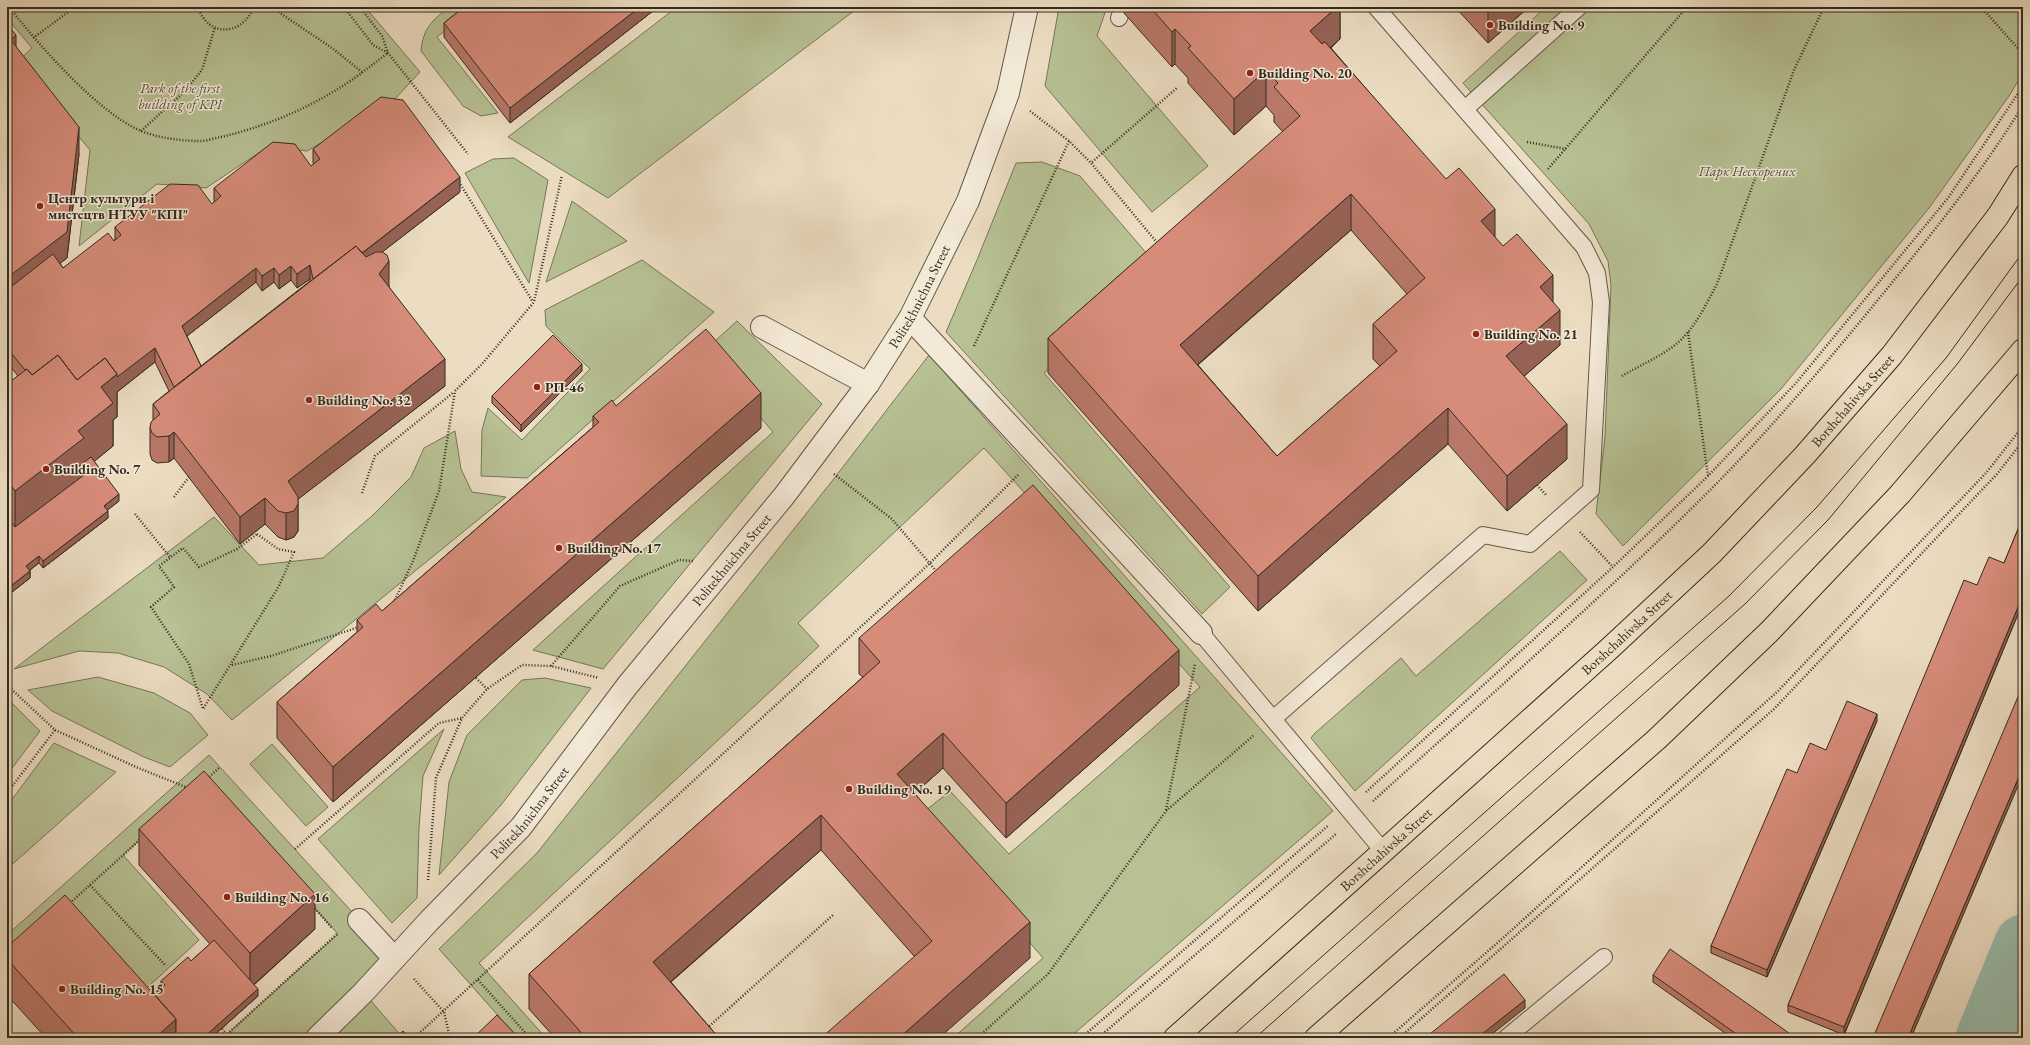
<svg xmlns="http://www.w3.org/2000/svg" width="2030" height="1045" viewBox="0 0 2030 1045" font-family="'EB Garamond',serif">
<rect width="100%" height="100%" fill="#ecddc2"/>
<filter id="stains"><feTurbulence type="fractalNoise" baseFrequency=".005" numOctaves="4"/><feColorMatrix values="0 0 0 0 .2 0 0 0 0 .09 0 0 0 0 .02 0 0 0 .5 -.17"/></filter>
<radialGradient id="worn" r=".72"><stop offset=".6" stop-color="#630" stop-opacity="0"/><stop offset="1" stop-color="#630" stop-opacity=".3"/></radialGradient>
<path fill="#b7c194" stroke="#76765a" d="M 7,7 L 365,7 L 420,72 L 393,101 L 307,151 L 269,146 L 206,188 L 157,184 L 79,246 L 90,150 L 17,62 L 32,48 L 7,18 Z
M 449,7 L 475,7 L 437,37 L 498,113 L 481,116 L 463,106 L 421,51 C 423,28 432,21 449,7 Z
M 677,7 L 859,7 L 608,198 L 508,137 Z
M 1059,7 L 1107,7 L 1097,36 L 1208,166 L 1152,212 L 1045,86 Z
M 1546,7 L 2023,7 L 2023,73 L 2009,96 L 1929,208 L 1781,389 L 1623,546 L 1596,514 L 1605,437 L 1611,285 L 1608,261 L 1589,224 L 1463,83 Z
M 514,158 L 548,180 L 529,283 L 465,173 L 493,159 Z
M 1042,162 L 1080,176 L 1161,270 L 1044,373 L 1230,587 L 1202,614 L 946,332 L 977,260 L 1016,163 Z
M 572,201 L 627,241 L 546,282 Z
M 642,260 L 714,312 L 527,478 L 481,476 L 482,430 L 488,408 L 522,440 L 590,369 L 546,326 L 545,310 Z
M 737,321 L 822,404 L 603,669 L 533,650 L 773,432 L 704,351 Z
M 929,355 L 1333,811 L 1069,1038 L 953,1038 L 1043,958 L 920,815 L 950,791 L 1009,854 L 1200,687 L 984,448 L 798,623 L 819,646 L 479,963 L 546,1038 L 518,1038 L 439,949 L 537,853 L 836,476 Z
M 455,431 L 461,469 L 472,492 L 506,497 L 232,720 L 207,694 L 164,667 L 118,653 L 79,651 L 14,669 L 214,517 L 259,565 L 323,558 L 373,515 L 411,477 L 424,448 Z
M 1560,551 L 1587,580 L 1355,791 L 1311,738 L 1315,733 L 1401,658 L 1416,676 Z
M 98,677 L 154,693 L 190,713 L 208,735 L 170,767 L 144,757 L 52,711 L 28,690 Z
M 545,678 L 591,688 L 501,805 L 439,875 L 449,782 L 467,735 L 522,680 Z
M 7,698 L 40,731 L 7,775 Z
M 444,729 L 423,776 L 419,828 L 417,898 L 392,923 L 318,839 Z
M 54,743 L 116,772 L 7,869 L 7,806 Z
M 272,744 L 328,807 L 306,826 L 250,764 Z
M 209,755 L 394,958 L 364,993 L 403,1038 L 223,1038 L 338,934 L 202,784 L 123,855 L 199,940 L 136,998 L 7,960 L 7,935 Z"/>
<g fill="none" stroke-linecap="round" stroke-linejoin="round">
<path stroke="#9abdad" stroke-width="57" d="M 1984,1038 L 2023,943"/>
<defs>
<path id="service" d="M 1119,18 L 1123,7
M 1465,109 L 1579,7
M 1201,633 L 1384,852
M 1273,719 L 1483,535 L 1530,544 L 1591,490 L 1601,302 L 1597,273 L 1584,247 L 1376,7
M 1506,1038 L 1604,957"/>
<g id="pedestrian">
<path d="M 910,318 L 1201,633"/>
<path d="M 762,327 L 868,384"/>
<path d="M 359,920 L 394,958"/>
<path id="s1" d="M 317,1038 L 363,993 L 429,921 L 521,827 L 627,686 L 784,496 L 868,384 L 910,318 L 968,201 L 1008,93 L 1027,7"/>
</g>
<g id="primary">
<path id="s2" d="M 1175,1038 L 1609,649 L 1712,553 L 1805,455 L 1892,355 L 1998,216 L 2023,176"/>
<path d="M 1316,1038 L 1657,739 L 1769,632 L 1900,494 L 2023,350"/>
</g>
</defs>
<use href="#service" stroke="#625848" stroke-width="18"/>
<use href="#pedestrian" stroke="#625848" stroke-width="24"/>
<use href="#primary" stroke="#342b20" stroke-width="24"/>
<path stroke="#342b20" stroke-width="2.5" stroke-dasharray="1 2" stroke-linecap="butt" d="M 9,7 C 38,44 98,113 141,131 C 159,138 181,141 201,141 C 207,141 215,138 221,137 C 259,128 298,113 331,93 C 351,82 369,67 388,53 L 373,45 L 344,7
M 198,7 C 208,38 242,36 254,7
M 271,7 L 332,48 L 362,72
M 360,7 L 382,36 L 388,53 L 468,154
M 1981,7 L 2023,54
M 33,38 L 75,7
M 1030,111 L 1069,141 L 1091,163
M 141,131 L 184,92 L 202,70 L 215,27
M 1527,142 L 1566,149
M 1548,169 L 1687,7
M 459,182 L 533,302
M 1159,245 L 1091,163 L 1178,87
M 1688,332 L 1708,476
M 974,346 L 1069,141
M 1622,376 C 1637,367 1653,360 1668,350 C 1692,335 1704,308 1717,284 L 1794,70 L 1824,7
M 834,474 L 892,519 L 937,572
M 1537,485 L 1547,496
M 362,493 L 375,456 L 454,392
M 174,497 L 189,477
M 135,514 L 170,557
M 1580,532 L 1613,567
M 257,534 L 278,549 L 294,552 L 279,586 L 203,709 L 189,664 L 151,607 L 174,587 L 159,566 L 183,548 L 199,567 L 237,549 Z
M 395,600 L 413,561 L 439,491 L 455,391 L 482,364 L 534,302 L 562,175
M 232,665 L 271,656 L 359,627
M 551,666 L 620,586 L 679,560 L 694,561
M 476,678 L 487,689
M 55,730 L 136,767 L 188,788
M 207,779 L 220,767
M 1366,792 L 1613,567 L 1708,476 L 1796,383 L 1948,198 L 2023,86
M 7,793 L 55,730 L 7,685
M 1373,801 C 1489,696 1608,593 1718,482 C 1778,421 1832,356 1886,290 C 1934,231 1983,171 2023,105
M 1166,810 L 1195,664
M 295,849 L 439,723 L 462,718
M 428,880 L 436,778 L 462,718 L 487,689 L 522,665 L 551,666 L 599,678
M 90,885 L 166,966
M 70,903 L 142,838
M 313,906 L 332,928
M 414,979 L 444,1012 L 450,1038
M 478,980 L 530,1038
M 707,1028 L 833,915
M 222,1029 L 230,1038
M 223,1038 L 337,934
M 414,1038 L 929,564 L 1018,475
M 977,1038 L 1048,974 L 1166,811 L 1254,735
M 1081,1038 L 1329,825
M 1098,1038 L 1336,834
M 1388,1038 L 1495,945 L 1778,691 L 1986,473 L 2023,426
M 1399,1038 L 1774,709 L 1997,474 L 2023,441"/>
<use href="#service" stroke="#f3e9d7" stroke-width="16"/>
<use href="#pedestrian" stroke="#f3e9d7" stroke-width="22"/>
<use href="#primary" stroke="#ecddc2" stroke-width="22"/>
<path stroke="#342b20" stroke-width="1" d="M 1230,1038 L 1729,596 L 1817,507 L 1946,358 L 2023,252
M 1255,1038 L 1745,604 L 1828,520 L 1958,363 L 2023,276"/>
</g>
<path fill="#b97869" stroke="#342b20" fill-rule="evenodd" d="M 464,7 L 658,7 L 510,123 L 444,37 L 444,23 Z
M 1124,7 L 1340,7 L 1340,39 L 1331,48 L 1495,238 L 1553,302 L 1560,345 L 1524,376 L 1567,459 L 1507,511 L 1448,444 L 1258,611 L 1048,373 L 1048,338 L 1283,132 L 1274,122 L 1274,115 L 1266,106 L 1234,135 L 1188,83 L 1188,78 L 1175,64 L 1172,67 L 1124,13 ZM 1351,230 L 1407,294 L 1373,324 L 1373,359 L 1380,366 L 1277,456 L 1198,365 Z
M 1455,7 L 1529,7 L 1488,43 Z
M 7,24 L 16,47 L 79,154 L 67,258 L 60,263 L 63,268 L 114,241 L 115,239 L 115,227 L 212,204 L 214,202 L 214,188 L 311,166 L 314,164 L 313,163 L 313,149 L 460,192 L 382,252 L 389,287 L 445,386 L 298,499 L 298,531 L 294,537 L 286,540 L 278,537 L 265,524 L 240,544 L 174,458 L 169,462 L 157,463 L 152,460 L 150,454 L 150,428 L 153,421 L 153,404 L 169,391 L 155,362 L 117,392 L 117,417 L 113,420 L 113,446 L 94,461 L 119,501 L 107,510 L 108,518 L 43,568 L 39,563 L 30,570 L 30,578 L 7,596 L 7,384 L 18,376 L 7,362 ZM 310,279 L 310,281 L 201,366 L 187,336 L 256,282 L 262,291 L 274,282 L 279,289 L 291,280 L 297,288 Z
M 582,371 L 521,432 L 492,403 L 492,396 Z
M 616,406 L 761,428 L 333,802 L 277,738 L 277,702 L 357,632 L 357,620 L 382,611 L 593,427 L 593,416 Z
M 2023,517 L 2023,602 L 1844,1035 L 1788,1012 L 1788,1005 L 1977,585 L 2004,563 Z
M 859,638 L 1179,685 L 1006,838 L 943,768 L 915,793 L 1030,958 L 914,956 L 821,850 L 671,982 L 719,1038 L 555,1038 L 529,1009 L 529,974 L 863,677 L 859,674 Z
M 1877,721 L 1767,977 L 1711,953 L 1711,946 L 1797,773 L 1826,750 Z
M 139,829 L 315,929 L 254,985 L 258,996 L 211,1038 L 46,1038 L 7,995 L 7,947 L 154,994 L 161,988 L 161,981 L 191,961 L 210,944 L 139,865 Z
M 1653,975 L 1796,1038 L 1732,1038 L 1653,982 Z"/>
<path fill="#966255" stroke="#342b20" d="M 640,7 L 658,7 L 510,123 L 510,108 Z
M 1337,7 L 1340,7 L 1340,39 L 1310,66 L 1310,31 Z
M 1489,7 L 1529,7 L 1488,43 L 1488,8 Z
M 1175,29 L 1175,64 L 1172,67 L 1172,32 Z
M 16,35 L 16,49 L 7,43 Z
M 1266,70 L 1266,106 L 1234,135 L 1234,99 Z
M 79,127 L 79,154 L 67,258 L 7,305 L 7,278 Z
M 460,177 L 460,192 L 315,304 L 315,290 Z
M 1351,194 L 1351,230 L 1180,380 L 1180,345 Z
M 1495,209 L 1495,244 L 1481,221 Z
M 389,261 L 389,288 L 379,274 Z
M 310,265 L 310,279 L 297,288 L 297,274 Z
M 291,266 L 291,280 L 279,289 L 279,275 Z
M 256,268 L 256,282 L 182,340 L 182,326 Z
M 274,268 L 274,282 L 262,291 L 262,276 Z
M 1553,275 L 1553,311 L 1540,287 Z
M 1560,310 L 1560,345 L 1506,392 L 1506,356 Z
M 155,348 L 155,362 L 117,392 L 117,417 L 113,420 L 113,446 L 84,470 L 84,482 L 15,535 L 15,491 L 78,431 L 101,387 L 117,374 Z
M 445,359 L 445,386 L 288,507 L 288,481 Z
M 582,364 L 582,371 L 521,432 L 521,425 Z
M 761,393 L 761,428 L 333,802 L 333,767 Z
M 1448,408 L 1448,444 L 1258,611 L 1258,576 Z
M 1567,424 L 1567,459 L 1507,511 L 1507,476 Z
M 174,432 L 174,458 L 169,462 L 169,436 Z
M 10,484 L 10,528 L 7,530 L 7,487 Z
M 119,494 L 119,501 L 104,513 L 104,506 Z
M 265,498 L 265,524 L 240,544 L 240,517 Z
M 298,504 L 298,531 L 294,537 L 286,540 L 286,513 Z
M 108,511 L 108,518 L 43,568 L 43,561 Z
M 39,556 L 39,563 L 26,573 L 26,566 Z
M 30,571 L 30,578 L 7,596 L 7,589 Z
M 2023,595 L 2023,602 L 1844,1035 L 1844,1027 Z
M 1179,650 L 1179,685 L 1006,838 L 1006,803 Z
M 1877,714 L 1877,721 L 1767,977 L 1767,970 Z
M 943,733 L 943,768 L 897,809 L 897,774 Z
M 2023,767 L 2023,774 L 1911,1038 L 1908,1038 Z
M 821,815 L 821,850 L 653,997 L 653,962 Z
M 315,894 L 315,929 L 250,988 L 250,953 Z
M 1030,922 L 1030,958 L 939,1038 L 899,1038 Z
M 258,989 L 258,996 L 211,1038 L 203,1038 Z
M 1525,1000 L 1525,1008 L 1487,1038 L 1477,1038 Z
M 176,1019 L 176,1038 L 155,1038 Z"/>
<path fill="#d78c7a" stroke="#342b20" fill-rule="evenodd" d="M 464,7 L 640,7 L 510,108 L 444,23 Z
M 1150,7 L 1337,7 L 1310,31 L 1322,44 L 1325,42 L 1446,179 L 1459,168 L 1495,209 L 1481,221 L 1503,246 L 1517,234 L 1553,275 L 1540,287 L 1560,310 L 1506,356 L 1567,424 L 1507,476 L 1448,408 L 1258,576 L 1048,338 L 1300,116 L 1274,87 L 1278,83 L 1266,70 L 1234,99 L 1188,48 L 1191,46 L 1175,29 L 1172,32 ZM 1351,194 L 1425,278 L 1373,324 L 1397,351 L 1277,456 L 1180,345 Z
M 7,24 L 16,35 L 11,40 L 7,35 Z
M 7,35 L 79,127 L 67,232 L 7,278 Z
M 381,97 L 403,100 L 460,177 L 362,253 L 356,246 L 313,279 L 310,265 L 297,274 L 291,266 L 279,275 L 274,268 L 262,276 L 256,268 L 182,326 L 201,366 L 174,387 L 155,348 L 117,377 L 117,374 L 105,358 L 77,380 L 58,355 L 32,375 L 27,369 L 25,370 L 7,348 L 7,290 L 53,254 L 63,268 L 108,233 L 114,241 L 121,235 L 115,227 L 170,184 L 198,185 L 212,204 L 221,196 L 214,188 L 273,142 L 295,144 L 311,166 L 320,159 L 313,149 Z
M 356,246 L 366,257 L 376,252 L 382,252 L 387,255 L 389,261 L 379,274 L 445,359 L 288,481 L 298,497 L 298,504 L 294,511 L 286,513 L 278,511 L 265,498 L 240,517 L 174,432 L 169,436 L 157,437 L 152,433 L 150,428 L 151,422 L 160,414 L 153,404 Z
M 706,329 L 761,393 L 333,767 L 277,702 L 363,627 L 357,620 L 376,604 L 382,611 L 599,422 L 593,416 L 612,400 L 616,406 Z
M 553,335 L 582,364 L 521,425 L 492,396 Z
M 58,355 L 77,380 L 105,358 L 117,374 L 101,387 L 113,403 L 78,431 L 84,438 L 15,491 L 10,484 L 7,487 L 7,384 L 27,369 L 32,375 Z
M 91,457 L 119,494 L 104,506 L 108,511 L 43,561 L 39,556 L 26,566 L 30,571 L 7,589 L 7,523 L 10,521 L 15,527 L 84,475 L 78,467 Z
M 1033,485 L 1179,650 L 1006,803 L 943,733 L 897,774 L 1030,922 L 899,1038 L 821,1038 L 932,941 L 821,815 L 653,962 L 719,1038 L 586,1038 L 529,974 L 880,662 L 859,638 Z
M 2023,517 L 2023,595 L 1844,1027 L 1788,1005 L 1964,580 L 1977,585 L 1989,557 L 2004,563 Z
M 2023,685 L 2023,767 L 1908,1038 L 1873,1038 Z
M 1847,701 L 1877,714 L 1767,970 L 1711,946 L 1787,769 L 1797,773 L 1810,743 L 1826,750 Z
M 204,771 L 315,894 L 250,953 L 139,829 Z
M 65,895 L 176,1019 L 155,1038 L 78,1038 L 7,959 L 7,947 Z
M 214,940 L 258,989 L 203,1038 L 176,1038 L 176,1019 L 154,994 L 165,985 L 161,981 L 188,957 L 191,961 Z
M 1670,949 L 1796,1038 L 1742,1038 L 1653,975 Z
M 1504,974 L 1525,1000 L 1477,1038 L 1425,1038 Z
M 497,1015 L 519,1038 L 473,1038 Z
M 403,1031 L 410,1038 L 395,1038 Z"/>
<g fill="#8f2418" stroke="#f3e9d7" stroke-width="1.5">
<circle cx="1490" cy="25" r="4"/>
<circle cx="1250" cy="73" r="4"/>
<circle cx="40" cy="206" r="4"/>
<circle cx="1476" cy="334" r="4"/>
<circle cx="537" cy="387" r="4"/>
<circle cx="309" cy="400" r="4"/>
<circle cx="46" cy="469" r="4"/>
<circle cx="559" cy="548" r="4"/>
<circle cx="849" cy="789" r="4"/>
<circle cx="227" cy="897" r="4"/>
<circle cx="62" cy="989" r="4"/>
</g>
<g text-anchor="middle" stroke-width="3" stroke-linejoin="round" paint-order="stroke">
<g font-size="14" font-weight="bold" fill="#342b20" stroke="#f3e9d7" text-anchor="start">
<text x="1498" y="30">Building No. 9</text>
<text x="1258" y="78">Building No. 20</text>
<text x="48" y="203">Центр культури і<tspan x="48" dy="16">мистецтв НТУУ "КПІ"</tspan></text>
<text x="1484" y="339">Building No. 21</text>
<text x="545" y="392">РП-46</text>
<text x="317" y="405">Building No. 32</text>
<text x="54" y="474">Building No. 7</text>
<text x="567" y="553">Building No. 17</text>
<text x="857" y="794">Building No. 19</text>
<text x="235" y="902">Building No. 16</text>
<text x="70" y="994">Building No. 15</text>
</g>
<g font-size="14" font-style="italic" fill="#55503d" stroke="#f3e9d7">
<text x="180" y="93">Park of the first<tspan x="180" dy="16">building of KPI</tspan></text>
<text x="1747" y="176">Парк Нескорених</text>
</g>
<g font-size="14" fill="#342b20" stroke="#f3e9d7">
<text dy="5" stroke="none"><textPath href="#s1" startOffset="958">Politekhnichna Street</textPath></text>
<text dy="5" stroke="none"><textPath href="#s2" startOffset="931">Borshchahivska Street</textPath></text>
<text dy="5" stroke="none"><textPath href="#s1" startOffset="634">Politekhnichna Street</textPath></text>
<text dy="5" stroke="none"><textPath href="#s2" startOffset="607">Borshchahivska Street</textPath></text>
<text dy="5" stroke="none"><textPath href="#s1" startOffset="310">Politekhnichna Street</textPath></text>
<text dy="5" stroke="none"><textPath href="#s2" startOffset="283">Borshchahivska Street</textPath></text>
</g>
</g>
<rect width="2030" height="1045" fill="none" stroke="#ecddc2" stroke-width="24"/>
<rect x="8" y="8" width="2014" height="1029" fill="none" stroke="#342b20" stroke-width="2"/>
<rect x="12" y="12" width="2006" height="1021" fill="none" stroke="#342b20"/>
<rect width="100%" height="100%" filter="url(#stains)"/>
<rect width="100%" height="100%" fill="url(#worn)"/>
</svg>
